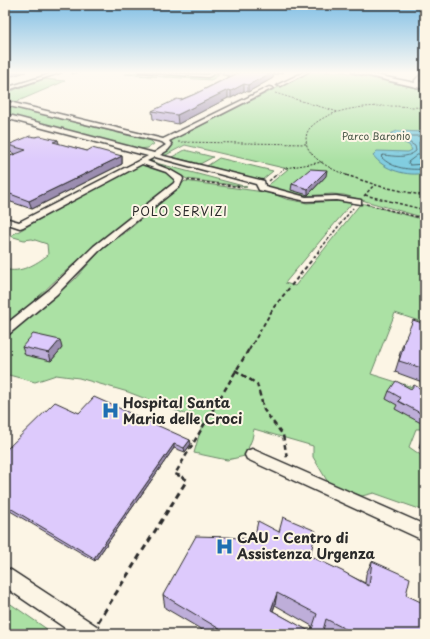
<svg xmlns="http://www.w3.org/2000/svg" width="430" height="639" viewBox="0 0 430 639" font-family="'Playpen Sans',sans-serif">
<rect width="100%" height="100%" fill="#fcf5e5"/>
<filter id="ink" filterUnits="userSpaceOnUse"><feTurbulence type="fractalNoise" baseFrequency=".025" numOctaves="2"/><feDisplacementMap in="SourceGraphic" scale="8" xChannelSelector="R" yChannelSelector="G"/><feConvolveMatrix kernelMatrix="1 2 1 2 8 2 1 2 1" color-interpolation-filters="sRGB"/></filter>
<g filter="url(#ink)">
<path fill="#abe1a4" stroke="#6b8668" d="M 140,72 L 137,75 L 168,77 L 172,74 L 209,76 L 217,72 L 224,72 L 211,80 L 125,74 Z
M 309,72 L 344,72 L 425,90 L 425,218 L 344,195 L 332,194 L 305,196 L 266,187 L 288,169 L 185,145 L 164,156 L 158,155 L 169,149 L 173,144 L 171,141 L 172,140 Z
M 44,79 L 65,81 L 16,102 L 7,98 L 6,94 L 16,89 Z
M 5,107 L 13,107 L 151,141 L 154,144 L 148,148 L 139,149 L 5,114 Z
M 185,150 L 213,157 L 200,164 L 172,157 Z
M 219,158 L 273,171 L 262,180 L 207,166 Z
M 149,159 L 156,163 L 247,187 L 187,179 L 173,171 L 145,162 Z
M 142,163 L 163,171 L 175,179 L 175,182 L 172,186 C 133,216 94,245 58,278 C 41,293 25,314 5,324 L 5,269 C 20,274 36,264 48,255 L 47,244 L 32,239 L 24,240 L 10,236 Z
M 185,181 L 271,193 L 286,199 L 307,203 L 338,201 L 352,203 L 285,283 L 295,286 L 361,203 L 425,220 L 425,323 L 395,313 L 371,374 L 425,391 L 425,429 L 416,429 L 409,447 L 425,458 L 425,511 L 374,493 L 362,496 L 329,484 L 313,457 L 313,446 L 254,429 L 252,439 L 245,456 L 227,460 L 194,453 L 203,421 L 128,392 L 79,378 L 56,375 L 35,382 L 5,374 L 5,337 L 74,280 L 103,248 L 125,233 Z
M 5,600 L 54,634 L 5,634 Z"/>
<path fill="#81cde0" stroke="#5f8c98" d="M 397,131 L 425,132 L 425,173 C 408,177 383,170 373,155 L 377,151 L 408,152 L 412,150 L 409,145 L 392,137 L 390,134 Z"/>
<g fill="none" stroke-linecap="round" stroke-linejoin="round">
<path stroke="#4d6c73" stroke-width="1" d="M 425,136 L 402,136 L 402,138 L 415,146 L 416,151 C 407,159 394,156 383,155 L 381,157 C 393,169 409,170 425,169
M 425,141 L 419,142 L 420,153 L 408,162 L 410,165 L 425,164"/>
<defs>
<path id="minor" d="M 57,72 L 62,72 L 5,91 L 5,88 Z
M 139,72 L 207,75 L 214,72 L 218,72 L 208,77 Z
M 304,72 L 308,72 L 281,86 L 277,85 Z
M 425,74 L 425,76 L 419,81 L 425,84 L 425,87 L 415,84 L 415,80 L 420,75 Z
M 269,87 L 273,88 L 169,141 L 172,145 L 168,150 L 160,155 L 264,181 L 265,186 L 306,197 L 336,196 L 361,200 L 361,204 L 336,200 L 306,201 L 259,190 L 256,184 L 155,157 L 147,161 L 170,170 L 182,177 L 183,179 L 180,186 L 100,250 L 57,294 L 9,334 L 5,335 L 5,325 L 49,290 L 94,246 L 174,183 L 175,180 L 166,172 L 142,164 L 23,227 L 20,228 L 5,223 L 5,218 L 19,222 L 148,156 L 5,118 L 5,114 L 154,153 L 166,145 L 162,142 L 5,105 L 5,101 L 163,139 Z
M 252,449 L 425,525 L 425,541 L 247,459 L 245,455 L 247,451 Z
M 5,567 L 11,570 L 98,627 L 101,634 L 74,634 L 5,587 Z"/>
<path id="major" d="M 352,72 L 361,72 L 425,85 L 425,89 Z"/>
</defs>
<use href="#minor" stroke="#2b2b2b" stroke-width="3"/>
<use href="#major" stroke="#2b2b2b" stroke-width="3"/>
<path stroke="#2b2b2b" stroke-width="1" stroke-dasharray="2 1.5" stroke-linecap="butt" d="M 275,93 L 338,112
M 178,142 L 307,144
M 275,176 L 285,168 L 323,162
M 349,176 C 335,171 313,161 307,146 C 305,138 306,131 312,126 C 338,102 392,105 425,108"/>
<path stroke="#2b2b2b" stroke-width="1.5" stroke-dasharray="3 2" stroke-linecap="butt" d="M 346,175 L 379,186 L 425,196
M 187,180 L 242,187
M 269,181 L 276,175
M 365,195 L 425,210
M 364,196 L 374,185
M 366,204 L 425,219
M 318,252 L 353,208"/>
<path stroke="#2b2b2b" stroke-width="2" stroke-dasharray="4 3" stroke-linecap="butt" d="M 249,350 L 274,307 L 319,251"/>
<path stroke="#2b2b2b" stroke-width="2.5" stroke-dasharray="5 3.5" stroke-linecap="butt" d="M 235,370 L 257,384 L 264,410 L 283,435 L 287,458
M 180,476 L 175,474 L 249,349"/>
<path stroke="#2b2b2b" stroke-width="3" stroke-dasharray="6 4.5" stroke-linecap="butt" d="M 98,622 L 187,480 L 178,475"/>
<use href="#minor" fill="#fcf5e5" fill-rule="evenodd"/>
<use href="#major" fill="#fcf5e5" fill-rule="evenodd"/>
</g>
<path fill="#beaed9" stroke="#2b2b2b" fill-rule="evenodd" d="M 166,72 L 214,72 L 208,73 Z
M 217,72 L 284,72 L 273,75 L 273,78 L 248,92 L 244,91 L 231,98 L 228,98 L 178,124 L 153,119 L 152,111 L 195,94 L 230,76 L 217,74 Z
M 35,137 L 58,140 L 59,144 L 87,151 L 122,156 L 122,164 L 32,209 L 5,200 L 5,158 L 15,154 L 10,152 L 8,145 Z
M 326,176 L 308,195 L 291,190 L 292,184 Z
M 425,324 L 425,383 L 395,372 L 400,356 L 399,356 L 403,344 Z
M 22,347 L 62,348 L 51,361 L 25,355 Z
M 411,389 L 425,416 L 421,423 L 395,409 L 397,405 L 386,399 L 389,391 Z
M 79,413 L 190,440 L 191,444 L 185,452 L 174,448 L 95,561 L 5,508 L 5,451 Z
M 425,428 L 425,451 L 419,448 L 423,432 Z
M 310,556 L 365,583 L 366,574 L 372,561 L 406,595 L 425,634 L 328,634 L 322,631 L 322,634 L 209,634 L 165,608 L 163,595 ZM 275,605 L 312,626 L 310,632 L 273,611 Z"/>
<path fill="#9b8db0" stroke="#2b2b2b" d="M 10,72 L 26,72 L 5,78 L 5,73 Z
M 72,72 L 80,72 L 72,74 Z
M 264,72 L 284,72 L 273,75 L 273,78 L 248,92 L 248,85 Z
M 244,84 L 244,91 L 231,98 L 231,91 Z
M 228,90 L 228,98 L 178,124 L 177,115 Z
M 58,140 L 60,147 L 53,142 Z
M 122,156 L 122,164 L 32,209 L 29,201 Z
M 327,170 L 326,176 L 308,195 L 308,189 Z
M 5,220 L 7,226 L 5,227 Z
M 60,340 L 62,348 L 51,361 L 49,353 Z
M 425,413 L 425,416 L 421,423 L 424,415 Z
M 190,440 L 191,444 L 185,452 L 184,448 Z
M 174,444 L 174,448 L 95,561 L 94,558 Z
M 277,593 L 275,605 L 269,622 L 271,610 Z"/>
<path fill="#ddcafc" stroke="#2b2b2b" fill-rule="evenodd" d="M 240,72 L 273,72 L 248,85 L 244,84 L 231,91 L 228,90 L 177,115 L 152,111 L 177,99 L 181,100 L 195,94 Z
M 30,136 L 35,137 L 40,136 L 58,140 L 53,142 L 87,151 L 92,148 L 122,156 L 29,201 L 5,192 L 5,158 L 26,150 L 8,145 Z
M 310,169 L 327,170 L 308,189 L 292,184 Z
M 413,320 L 425,324 L 425,369 L 399,361 L 404,345 L 403,344 Z
M 33,334 L 60,340 L 49,353 L 22,347 Z
M 396,381 L 411,389 L 414,385 L 425,391 L 425,413 L 424,415 L 398,401 L 401,398 L 389,391 Z
M 94,397 L 190,440 L 184,448 L 174,444 L 94,558 L 5,505 L 5,451 L 55,402 L 79,413 Z
M 425,430 L 425,441 L 422,440 Z
M 283,517 L 316,531 L 310,556 L 342,571 L 369,586 L 372,561 L 410,578 L 406,595 L 425,604 L 425,634 L 355,634 L 326,619 L 322,634 L 228,634 L 163,595 L 196,536 L 229,537 L 254,540 L 258,521 L 279,532 ZM 277,593 L 317,614 L 311,632 L 271,610 Z
M 144,630 L 150,634 L 142,634 Z"/>
</g>
<linearGradient id="sky" x2="0" y2="1"><stop stop-color="#7fbee5"/><stop offset="0.45" stop-color="#fefaf3"/><stop offset="1" stop-color="#fefaf3" stop-opacity="0"/></linearGradient>
<rect width="430" height="161" fill="url(#sky)"/>
<defs>
<symbol id="hospital-bare" viewBox="-9 -9 18 18"><path d="M-5-5h3v3.5h4V-5h3V5h-3V1.5h-4V5h-3Z" fill="#1f6fb2" stroke="#fcf5e5" stroke-width="2.5" paint-order="stroke"/></symbol>
</defs>
<g fill-rule="evenodd">
<use href="#hospital-bare" x="98" y="398" width="25" height="25"/>
<use href="#hospital-bare" x="212" y="534" width="25" height="25"/>
</g>
<g text-anchor="middle" stroke-width="4" stroke-linejoin="round" paint-order="stroke">
<g font-size="10" fill="#4b5849" stroke="#fcf5e5">
<text x="376" y="140">Parco Baronio</text>
</g>
<g font-size="12" letter-spacing="1" fill="#2b2b2b" stroke="#fcf5e5">
<text x="180" y="216">POLO SERVIZI</text>
</g>
<g font-size="14" font-weight="bold" fill="#2b2b2b" stroke="#fcf5e5" text-anchor="start">
<text x="123" y="408">Hospital Santa<tspan x="123" dy="16">Maria delle Croci</tspan></text>
<text x="237" y="543">CAU - Centro di<tspan x="237" dy="16">Assistenza Urgenza</tspan></text>
</g>
</g>
<rect width="430" height="639" fill="none" stroke="#fcf5e5" stroke-width="20"/>
<rect x="10" y="10" width="410" height="619" fill="none" stroke="#2b2b2b" stroke-width="1.5" filter="url(#ink)"/>
</svg>
